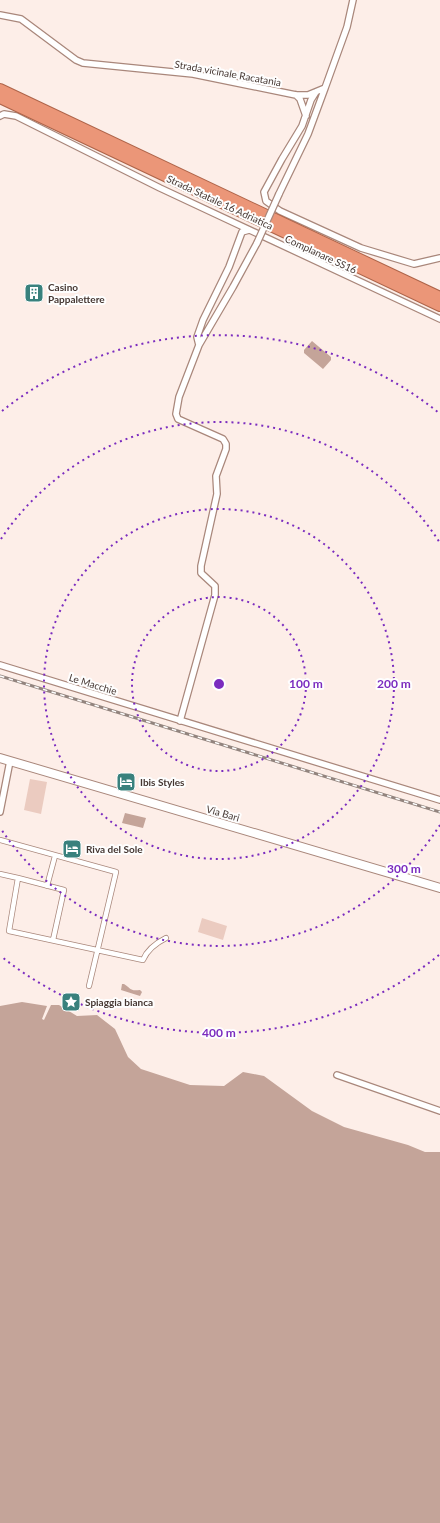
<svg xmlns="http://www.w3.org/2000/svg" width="440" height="1523" viewBox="0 0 440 1523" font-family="Lato,sans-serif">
<rect width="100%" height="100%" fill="#fdeee8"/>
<path fill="#ebcbc0" d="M 30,779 L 47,782 L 41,814 L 24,810 Z
M 202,918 L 227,926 L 223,940 L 198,932 Z"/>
<path fill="#c4a499" d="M 312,341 L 331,357 L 331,360 L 323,369 L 304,353 L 304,350 Z
M 125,813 L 146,818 L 143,828 L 122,823 Z
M 122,984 L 124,984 C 132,989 129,991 140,990 L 142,992 L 140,996 L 121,990 Z
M 22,1002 L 47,1006 L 42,1019 L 44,1020 L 51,1005 L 59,1005 L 77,1016 L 97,1015 L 115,1029 L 128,1057 L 141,1069 L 190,1085 L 224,1086 L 243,1072 L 264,1076 L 312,1111 L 344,1127 L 408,1145 L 425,1152 L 440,1152 L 440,1523 L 0,1523 L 0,1006 Z"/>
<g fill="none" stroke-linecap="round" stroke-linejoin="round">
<defs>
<path id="pedestrian" d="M 0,840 L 116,872 L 89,986
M 0,874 L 18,878
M 47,886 L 55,856
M 53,940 L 64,890 L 18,878 L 9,931 L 143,960 C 147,950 156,943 166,938"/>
<path id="minor" d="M 0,15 L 21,19 L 76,60 L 83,63 L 193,74 L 296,95 L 308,95 L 325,88 L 347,27 L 353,0
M 316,92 L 311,100 L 302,126 L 282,159 L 264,192 L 266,201 L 280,211 L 361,248 L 414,264 L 440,258
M 296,95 L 300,99 L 306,116
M 0,116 L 4,114 L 16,116 L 160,188 L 440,319
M 279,194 L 308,134 L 325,88
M 249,230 L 242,232 L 229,267 L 203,320 L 197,337 L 199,345 L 233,287 L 257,243
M 0,665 L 440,800
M 180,721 L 215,595 L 215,586 L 201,573 L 201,566 L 217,494 L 216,476 L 226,449 L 226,444 L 223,439 L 178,419 L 176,414 L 179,397 L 199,345
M 0,812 L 10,761
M 337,1075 L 440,1111"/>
<path id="secondary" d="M 0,758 L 440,888"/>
<path id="trunk" d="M 0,89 L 440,297
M 0,98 L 440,306"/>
</defs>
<use href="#pedestrian" stroke="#a9877b" stroke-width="6"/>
<use href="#minor" stroke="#a9877b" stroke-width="8"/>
<use href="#secondary" stroke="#a9877b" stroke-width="10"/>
<use href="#trunk" stroke="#ae6449" stroke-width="12"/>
<use href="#pedestrian" stroke="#fff" stroke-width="4.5"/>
<use href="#minor" stroke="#fff" stroke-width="5.5"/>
<use href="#secondary" stroke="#fff" stroke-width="8"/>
<use href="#trunk" stroke="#eb9678" stroke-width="10"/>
<defs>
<path id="rail" d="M 0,676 L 440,812"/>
</defs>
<use href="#rail" stroke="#92847e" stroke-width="3"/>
<use href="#rail" stroke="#fefefe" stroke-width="1.5" stroke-dasharray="4.5" stroke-linecap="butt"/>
<defs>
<path id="minor-bridge" d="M 257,243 L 279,194"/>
</defs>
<use href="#minor-bridge" stroke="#a9877b" stroke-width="8" stroke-linecap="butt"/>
<use href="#minor-bridge" stroke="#fff" stroke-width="5.5"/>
</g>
<g fill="none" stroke="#7b2cbf" stroke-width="2" stroke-dasharray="2 4">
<circle cx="219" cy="684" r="87"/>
<circle cx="219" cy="684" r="175"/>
<path d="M440 825A262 262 0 0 1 1 829M1 539A262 262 0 0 1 440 543"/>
<path d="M439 955A349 349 0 0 1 2 957M2 411A349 349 0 0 1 439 413"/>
</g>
<defs>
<symbol id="building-square" viewBox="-11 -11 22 22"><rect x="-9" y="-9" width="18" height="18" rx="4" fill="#39817d" stroke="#fefefe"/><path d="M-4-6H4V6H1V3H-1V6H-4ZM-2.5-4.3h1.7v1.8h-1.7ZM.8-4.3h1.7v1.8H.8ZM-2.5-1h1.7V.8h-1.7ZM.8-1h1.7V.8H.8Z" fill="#fff"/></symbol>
<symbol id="hotel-square" viewBox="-11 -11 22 22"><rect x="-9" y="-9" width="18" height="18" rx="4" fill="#39817d" stroke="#fefefe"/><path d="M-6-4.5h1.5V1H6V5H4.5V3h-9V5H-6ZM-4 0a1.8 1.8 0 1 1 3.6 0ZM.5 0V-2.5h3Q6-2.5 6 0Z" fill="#fff"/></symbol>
<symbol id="sight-square" viewBox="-11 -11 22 22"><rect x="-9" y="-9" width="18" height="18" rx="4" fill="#39817d" stroke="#fefefe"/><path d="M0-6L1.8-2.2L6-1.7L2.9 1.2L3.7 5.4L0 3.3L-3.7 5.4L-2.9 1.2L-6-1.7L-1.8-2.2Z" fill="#fff"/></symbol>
</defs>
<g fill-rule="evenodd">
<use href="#building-square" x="23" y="282" width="22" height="22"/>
<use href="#hotel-square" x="115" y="771" width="22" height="22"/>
<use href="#hotel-square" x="61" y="838" width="22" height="22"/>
<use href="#sight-square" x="60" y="991" width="22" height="22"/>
</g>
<g text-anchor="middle" stroke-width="4" stroke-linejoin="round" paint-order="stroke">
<g font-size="10" fill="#453732" stroke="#fefefe">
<text transform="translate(228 73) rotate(10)" y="4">Strada vicinale Racatania</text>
<text transform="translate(220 202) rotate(25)" y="4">Strada Statale 16 Adriatica</text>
<text transform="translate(321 254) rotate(25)" y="4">Complanare SS16</text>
<text transform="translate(93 684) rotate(17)" y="4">Le Macchie</text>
<text transform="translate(223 813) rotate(16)" y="4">Via Bari</text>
</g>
<g font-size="10" font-weight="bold" fill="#453732" stroke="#fefefe" text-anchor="start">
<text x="48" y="291">Casino<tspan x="48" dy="12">Pappalettere</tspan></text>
<text x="140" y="786">Ibis Styles</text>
<text x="86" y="853">Riva del Sole</text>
<text x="85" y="1006">Spiaggia bianca</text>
</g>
</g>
<circle cx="219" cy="684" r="6" fill="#7b2cbf" stroke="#fefefe" stroke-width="2"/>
<g font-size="12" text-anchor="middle" font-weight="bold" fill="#7b2cbf" stroke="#fefefe" stroke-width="4" stroke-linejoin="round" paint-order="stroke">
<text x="306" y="688">100 m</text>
<text x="394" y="688">200 m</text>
<text x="404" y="873">300 m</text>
<text x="219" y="1037">400 m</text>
</g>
</svg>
